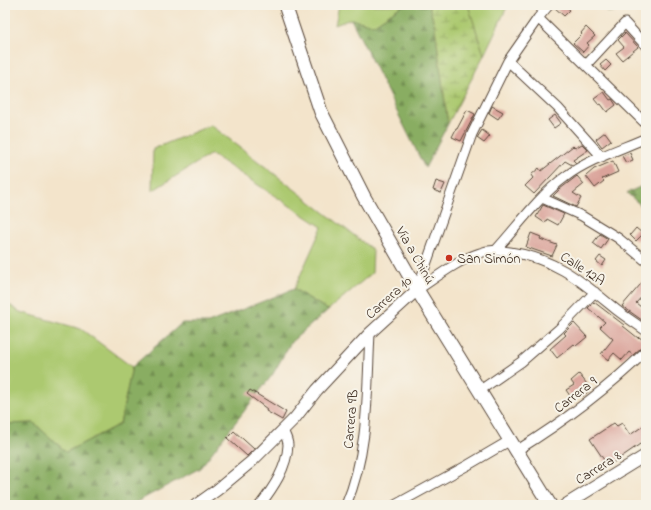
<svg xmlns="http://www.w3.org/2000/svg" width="651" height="510" viewBox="0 0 651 510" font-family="'Indie Flower',sans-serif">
<defs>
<pattern id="forest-firs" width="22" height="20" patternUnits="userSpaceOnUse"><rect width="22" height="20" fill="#89ad62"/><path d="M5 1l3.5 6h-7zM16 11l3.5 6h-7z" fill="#718d50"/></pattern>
<pattern id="wetland-marsh" width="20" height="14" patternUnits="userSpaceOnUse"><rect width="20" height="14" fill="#acc96f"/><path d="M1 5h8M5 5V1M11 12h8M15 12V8" fill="none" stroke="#8da35b"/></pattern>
</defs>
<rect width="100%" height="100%" fill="#f7f3e8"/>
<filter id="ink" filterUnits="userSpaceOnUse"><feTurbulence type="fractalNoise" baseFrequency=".025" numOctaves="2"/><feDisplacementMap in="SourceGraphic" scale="8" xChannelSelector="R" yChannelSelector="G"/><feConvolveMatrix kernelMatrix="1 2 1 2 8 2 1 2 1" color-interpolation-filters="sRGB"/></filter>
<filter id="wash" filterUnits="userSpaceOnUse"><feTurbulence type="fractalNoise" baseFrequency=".012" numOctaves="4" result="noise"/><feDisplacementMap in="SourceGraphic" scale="16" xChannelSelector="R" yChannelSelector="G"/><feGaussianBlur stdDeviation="0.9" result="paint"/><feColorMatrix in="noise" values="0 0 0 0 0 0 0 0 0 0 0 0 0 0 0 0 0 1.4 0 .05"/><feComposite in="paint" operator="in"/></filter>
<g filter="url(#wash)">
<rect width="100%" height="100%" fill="#f3e4cb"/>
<path fill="#acc96f" stroke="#747a46" d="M 339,5 L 403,5 L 373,25 L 351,19 L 335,25 Z
M 468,5 L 508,5 L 484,55 Z
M 211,125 L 373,250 L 372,273 L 328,310 L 294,289 L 322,227 L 211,154 L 152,191 L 153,149 Z
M 5,302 L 20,312 L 81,329 L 132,367 L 120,424 L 66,452 L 34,423 L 5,424 Z"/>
<path fill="url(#forest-firs)" stroke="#626c40" d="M 403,5 L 429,5 L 435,27 L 448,124 L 425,168 L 351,19 L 373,25 Z
M 608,5 L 634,5 L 627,11 L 607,12 Z
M 646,184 L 646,210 L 627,193 Z
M 294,289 L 328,310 L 291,342 L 273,374 L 200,468 L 131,505 L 5,505 L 5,424 L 34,423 L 66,452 L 120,424 L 132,367 L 182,323 L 208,323 Z"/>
<path fill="url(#wetland-marsh)" stroke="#747a46" d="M 429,5 L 468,5 L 484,55 L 448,124 L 435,27 Z"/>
<g id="blocks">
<path fill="#daa39a" d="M 555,5 L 564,5 L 570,10 L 564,16 L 554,7 Z
M 586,27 L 595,36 L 587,43 L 589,45 L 583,52 L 573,43 L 582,34 L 581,33 Z
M 625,33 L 638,47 L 622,60 L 616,53 L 624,47 L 618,40 Z
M 606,60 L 611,65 L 605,71 L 600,65 Z
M 604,92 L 610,100 L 612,99 L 616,105 L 607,112 L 601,104 L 599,105 L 594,99 Z
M 492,106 L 503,112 L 498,119 L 489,113 Z
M 467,110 L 475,114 L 461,141 L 452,137 L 456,129 L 457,129 Z
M 555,115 L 561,123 L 554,128 L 548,120 Z
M 482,130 L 490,136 L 484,143 L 477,138 Z
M 605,132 L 611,140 L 602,147 L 596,139 Z
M 582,144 L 588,150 L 573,160 L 576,163 L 572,165 L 565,161 L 534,194 L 525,186 L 533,178 L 531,175 L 539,168 L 541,171 L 573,146 L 575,148 Z
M 630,153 L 633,160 L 626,163 L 622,156 Z
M 613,161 L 618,172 L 602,179 L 604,181 L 595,188 L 586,176 L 594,169 Z
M 577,176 L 584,184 L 573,193 L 581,198 L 576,207 L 553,196 L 560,189 Z
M 436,181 L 445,184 L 441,193 L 433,190 Z
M 543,205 L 564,214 L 558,225 L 547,219 L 545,223 L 536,217 Z
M 636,228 L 643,234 L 636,241 L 630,235 Z
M 531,233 L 541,237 L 540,239 L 557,245 L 552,256 L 526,247 Z
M 600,234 L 608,239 L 601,249 L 593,243 Z
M 600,256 L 606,260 L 602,266 L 596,261 Z
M 646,278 L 646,292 L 636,303 L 646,311 L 646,323 L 622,306 Z
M 594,302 L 624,325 L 623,326 L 638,338 L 639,337 L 646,342 L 646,345 L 642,347 L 633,355 L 629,352 L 622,360 L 614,353 L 608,360 L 601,354 L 613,339 L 600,327 L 605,322 L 588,308 Z
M 574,323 L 587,337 L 576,346 L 574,344 L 557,358 L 550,349 L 566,335 L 564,333 Z
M 579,374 L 591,389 L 583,396 L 581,394 L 573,400 L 566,390 L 574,385 L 571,381 Z
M 250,390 L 286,412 L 282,420 L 266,411 L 267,409 L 247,394 Z
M 614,423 L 617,426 L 622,423 L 630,435 L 646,424 L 646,440 L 608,466 L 590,439 Z
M 234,431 L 254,449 L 247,456 L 227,438 Z"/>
</g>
</g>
<g filter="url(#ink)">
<use href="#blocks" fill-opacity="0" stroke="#574638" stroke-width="1"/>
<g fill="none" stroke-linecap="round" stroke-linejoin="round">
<defs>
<path id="minor" d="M 538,18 L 646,124
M 508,61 L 558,108 L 602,157
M 586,65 L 625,23 L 646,46
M 542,198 L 582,216 L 618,238 L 646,261
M 496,250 C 517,227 540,195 565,177 C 589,159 619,150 646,138
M 417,290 L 472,134 L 508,61 L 538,18 L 549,5
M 417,290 C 437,277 458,260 480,253 C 490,249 500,251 510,252 C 558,259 583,283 618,311 C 627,318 637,324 646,331
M 479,391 L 521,362 L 559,329 L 595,292
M 516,451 C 563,422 606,390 646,351
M 260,505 C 273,488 287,468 288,445 C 288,440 285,435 283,430
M 346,505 C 369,451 367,391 370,333
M 395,505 L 468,465 L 509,441"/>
<path id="tertiary" d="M 196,505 L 217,490 L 252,461 L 295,418 L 317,390 L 370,333 L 417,290
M 565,505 L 646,455"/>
<path id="secondary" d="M 285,5 L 321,112 L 364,197 L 421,296 L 550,505"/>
</defs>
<use href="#minor" stroke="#574638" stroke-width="11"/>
<use href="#tertiary" stroke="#574638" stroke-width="13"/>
<use href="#secondary" stroke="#574638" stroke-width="15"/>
<use href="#minor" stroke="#fff" stroke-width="9"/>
<use href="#tertiary" stroke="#fff" stroke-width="11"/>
<use href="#secondary" stroke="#fff" stroke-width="13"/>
</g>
</g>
<circle fill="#c8321e" stroke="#f7f3e8" stroke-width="1.5" cx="449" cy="258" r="4"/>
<g text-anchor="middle" stroke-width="4" stroke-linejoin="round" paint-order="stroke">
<g font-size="14" fill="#3b2a1e" stroke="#f7f3e8">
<text transform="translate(416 255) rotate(60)" y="5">Vía a Chinú</text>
<text transform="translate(583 268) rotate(33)" y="5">Calle 12A</text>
<text transform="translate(388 297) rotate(-42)" y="5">Carrera 10</text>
<text transform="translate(575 394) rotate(-38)" y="5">Carrera 9</text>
<text transform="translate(350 419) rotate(-85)" y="5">Carrera 9B</text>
<text transform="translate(598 467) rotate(-32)" y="5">Carrera 8</text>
</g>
<g font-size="14" fill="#3b2a1e" stroke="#f7f3e8" text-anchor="start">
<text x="457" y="263">San Simón</text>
</g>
</g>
<rect width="651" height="510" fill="none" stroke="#f7f3e8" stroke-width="20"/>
</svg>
